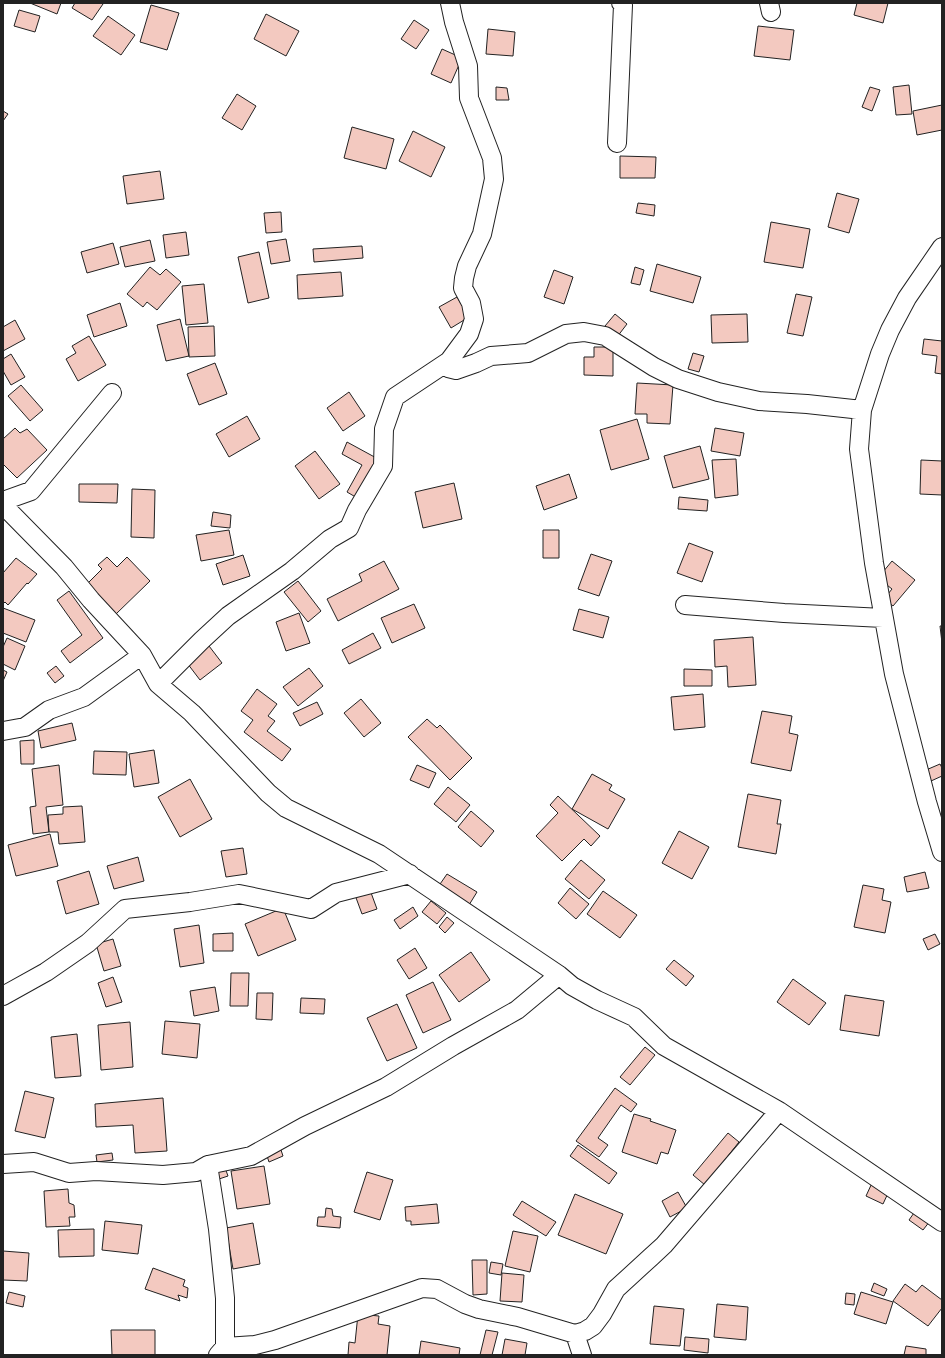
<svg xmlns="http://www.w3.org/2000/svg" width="945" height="1358" viewBox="0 0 945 1358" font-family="'Source Sans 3',sans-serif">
<rect width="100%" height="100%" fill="#fff"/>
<path fill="#f3c9c0" stroke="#222" d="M 30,3 L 61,3 L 57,14 Z
M 75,3 L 101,3 L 103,4 L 92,20 L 72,8 Z
M 857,3 L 888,3 L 883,23 L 854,15 Z
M 151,5 L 179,13 L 167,50 L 140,42 Z
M 19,10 L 40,16 L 35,32 L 14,26 Z
M 266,14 L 299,31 L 286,56 L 254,39 Z
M 108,16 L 135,35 L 121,55 L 93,36 Z
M 414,20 L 429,30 L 416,49 L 401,39 Z
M 758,26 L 794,30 L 790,60 L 754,56 Z
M 488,29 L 515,32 L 513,56 L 486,54 Z
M 442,49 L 462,58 L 451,83 L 431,74 Z
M 909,85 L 912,114 L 896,115 L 893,87 Z
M 496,87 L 507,88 L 509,100 L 496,100 Z
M 870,87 L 880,90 L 872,111 L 862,107 Z
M 237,94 L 256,106 L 242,130 L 222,118 Z
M 942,105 L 942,130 L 917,135 L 913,111 Z
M 3,111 L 8,114 L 3,121 Z
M 352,127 L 394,139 L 386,169 L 344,158 Z
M 413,131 L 445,147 L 431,177 L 399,161 Z
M 620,156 L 656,157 L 655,178 L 620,178 Z
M 160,171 L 164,199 L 127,204 L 123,176 Z
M 837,193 L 859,199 L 849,233 L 828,227 Z
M 638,203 L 655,205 L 654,216 L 636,213 Z
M 281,212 L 282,232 L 266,233 L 264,213 Z
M 771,222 L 810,229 L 803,268 L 764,262 Z
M 186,232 L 189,255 L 166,258 L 163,235 Z
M 286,239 L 290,261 L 271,264 L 267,242 Z
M 150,240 L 155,261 L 125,267 L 120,247 Z
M 113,243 L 119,264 L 87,273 L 81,252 Z
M 362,246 L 363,258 L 314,262 L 313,249 Z
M 259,252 L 269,298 L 248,303 L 238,257 Z
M 657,264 L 701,277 L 693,303 L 650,291 Z
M 150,267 L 160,275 L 166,269 L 181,282 L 157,310 L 147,302 L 143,307 L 127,294 Z
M 635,267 L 644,270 L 640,285 L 631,283 Z
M 554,270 L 573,277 L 564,304 L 544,297 Z
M 341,272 L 343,296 L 298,299 L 297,275 Z
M 204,284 L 208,323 L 186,325 L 182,286 Z
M 796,294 L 812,297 L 803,336 L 787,333 Z
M 457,297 L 469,317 L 451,328 L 439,307 Z
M 120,303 L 127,326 L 94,337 L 87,315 Z
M 615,314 L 627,324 L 617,337 L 605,326 Z
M 747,314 L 748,342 L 712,343 L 711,315 Z
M 180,319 L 189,356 L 166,361 L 157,325 Z
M 15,320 L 25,339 L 3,351 L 3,327 Z
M 214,326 L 215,356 L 189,357 L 188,327 Z
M 89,336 L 106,365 L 78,381 L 66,359 L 76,353 L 72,346 Z
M 924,339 L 942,341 L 942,374 L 935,373 L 937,356 L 922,354 Z
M 594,347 L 613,347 L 613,376 L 584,375 L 584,357 L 594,357 Z
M 693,353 L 704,356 L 699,372 L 688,369 Z
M 11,354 L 25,377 L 11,385 L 3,371 L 3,359 Z
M 215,363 L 227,394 L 199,405 L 187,374 Z
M 637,383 L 673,385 L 670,424 L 647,423 L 647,414 L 635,414 Z
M 21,385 L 43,410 L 30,421 L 8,396 Z
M 349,392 L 365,416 L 343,431 L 327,408 Z
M 247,416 L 260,439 L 229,457 L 216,434 Z
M 637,419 L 649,459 L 611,470 L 600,430 Z
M 15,428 L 20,433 L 27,429 L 47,450 L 17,478 L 3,464 L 3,439 Z
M 715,428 L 744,433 L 740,456 L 711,451 Z
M 347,442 L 380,460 L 359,499 L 347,492 L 362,465 L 342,454 Z
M 700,446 L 709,479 L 673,488 L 664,456 Z
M 315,451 L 340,484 L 319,499 L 295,466 Z
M 736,459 L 738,495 L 715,498 L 712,460 Z
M 921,460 L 942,461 L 942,495 L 920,494 Z
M 569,474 L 577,498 L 544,510 L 536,486 Z
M 454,483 L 462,519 L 423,528 L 415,492 Z
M 79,484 L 118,484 L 117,503 L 79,502 Z
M 132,489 L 155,490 L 154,538 L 131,537 Z
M 679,497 L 708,500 L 707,511 L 678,509 Z
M 213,512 L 231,515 L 230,528 L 211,526 Z
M 229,530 L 234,555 L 201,561 L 196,535 Z
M 543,530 L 559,530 L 559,558 L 543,558 Z
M 689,543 L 713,552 L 702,582 L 677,573 Z
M 591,554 L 612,561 L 599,596 L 578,589 Z
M 243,555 L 250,576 L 223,585 L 216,564 Z
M 107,557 L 117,567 L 127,557 L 150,581 L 116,614 L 87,584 L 102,569 L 98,565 Z
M 16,558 L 37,574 L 28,584 L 27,583 L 8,605 L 5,602 L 3,604 L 3,573 Z
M 384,561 L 399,589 L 338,621 L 327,599 L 362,581 L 359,574 Z
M 892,561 L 915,580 L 893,606 L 884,599 L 892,589 L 878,578 Z
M 298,581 L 321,611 L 308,622 L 284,592 Z
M 69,591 L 103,638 L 70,663 L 61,651 L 82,635 L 57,600 Z
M 414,604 L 425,628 L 392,643 L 381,618 Z
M 3,608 L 35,620 L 26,642 L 3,633 Z
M 579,609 L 609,617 L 603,638 L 573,630 Z
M 299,613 L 310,643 L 286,651 L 276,622 Z
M 940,626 L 942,626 L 942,643 Z
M 373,633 L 381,648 L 349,664 L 342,650 Z
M 753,637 L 756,685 L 728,687 L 727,666 L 715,667 L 714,640 Z
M 7,638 L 25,646 L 15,670 L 3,664 L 3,647 Z
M 206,642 L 222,663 L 200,680 L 184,659 Z
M 56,666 L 64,676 L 55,683 L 47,673 Z
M 309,668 L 323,686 L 298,706 L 283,687 Z
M 684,669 L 712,670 L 712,686 L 684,686 Z
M 3,670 L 7,672 L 3,681 Z
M 257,689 L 277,704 L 268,716 L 275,721 L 267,731 L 291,749 L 282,761 L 244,732 L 253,720 L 241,711 Z
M 703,694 L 705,727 L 674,730 L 671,697 Z
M 361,699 L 381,723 L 364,737 L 344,713 Z
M 317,702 L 323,714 L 300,726 L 293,713 Z
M 762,711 L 792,716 L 789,733 L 798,735 L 791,771 L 751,763 Z
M 427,719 L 437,728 L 440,725 L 472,758 L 450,780 L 408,737 Z
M 72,723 L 76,740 L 41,748 L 38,731 Z
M 34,740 L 34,764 L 21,764 L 20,741 Z
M 154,750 L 159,783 L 134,787 L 129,754 Z
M 94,751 L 127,752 L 126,775 L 93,774 Z
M 940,764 L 942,768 L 942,776 L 931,781 L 926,770 Z
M 59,765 L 63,805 L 46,807 L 49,832 L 33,834 L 30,807 L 36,806 L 32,769 Z
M 417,765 L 436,773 L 429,788 L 410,780 Z
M 592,774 L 612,785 L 609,790 L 625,799 L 608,829 L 572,809 Z
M 190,779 L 212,819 L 180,837 L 158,797 Z
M 448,787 L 470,805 L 456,822 L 434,804 Z
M 748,794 L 781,800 L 777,824 L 781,824 L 776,854 L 738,847 Z
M 558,796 L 600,836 L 591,846 L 584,839 L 562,861 L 536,836 L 558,813 L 550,805 Z
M 82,806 L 85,842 L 59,844 L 58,832 L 49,832 L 48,815 L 63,814 L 63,807 Z
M 471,811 L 494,831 L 481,847 L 458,827 Z
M 679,831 L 709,847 L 692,879 L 662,863 Z
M 50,834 L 58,866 L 16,876 L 8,845 Z
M 243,848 L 247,874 L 226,877 L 221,851 Z
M 138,857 L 144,881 L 114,889 L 107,866 Z
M 581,860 L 605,880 L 589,899 L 565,879 Z
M 89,871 L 99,904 L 66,914 L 57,881 Z
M 925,872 L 929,888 L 907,892 L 904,877 Z
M 447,874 L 477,892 L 469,905 L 438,887 Z
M 863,885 L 884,889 L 882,900 L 891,902 L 885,933 L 854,927 Z
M 570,888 L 589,904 L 576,919 L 558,903 Z
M 370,890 L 377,909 L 362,914 L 355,895 Z
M 603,891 L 637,915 L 620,938 L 587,914 Z
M 431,901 L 446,913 L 437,924 L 422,912 Z
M 413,907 L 418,916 L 400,929 L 394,920 Z
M 283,908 L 296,940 L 258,956 L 245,924 Z
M 447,917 L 454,923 L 445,933 L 439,927 Z
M 199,925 L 204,963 L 180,967 L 174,929 Z
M 233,933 L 233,951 L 213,951 L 213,934 Z
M 935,934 L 940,944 L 928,950 L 923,939 Z
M 113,939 L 121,966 L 104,971 L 96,944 Z
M 415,948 L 427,968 L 409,979 L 397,960 Z
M 471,952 L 490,980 L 459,1002 L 439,975 Z
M 674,960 L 694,976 L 686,986 L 666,969 Z
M 231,973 L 249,973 L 248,1006 L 230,1006 Z
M 113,977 L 122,1002 L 106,1007 L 98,983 Z
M 793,979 L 826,1003 L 809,1025 L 777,1002 Z
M 433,982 L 451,1020 L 423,1033 L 406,995 Z
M 215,987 L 219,1011 L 194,1016 L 190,991 Z
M 257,993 L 273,993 L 272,1020 L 256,1019 Z
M 845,995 L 884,1001 L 879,1036 L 840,1030 Z
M 301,998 L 325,999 L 324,1014 L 300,1013 Z
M 397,1004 L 417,1048 L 387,1061 L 367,1018 Z
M 165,1021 L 200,1024 L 197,1058 L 162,1054 Z
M 130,1022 L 133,1067 L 101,1070 L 98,1025 Z
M 77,1034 L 81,1076 L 55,1078 L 51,1037 Z
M 645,1047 L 655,1055 L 630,1085 L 620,1077 Z
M 615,1088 L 637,1104 L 631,1112 L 621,1105 L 598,1138 L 608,1145 L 599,1157 L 576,1141 Z
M 25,1091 L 54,1098 L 45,1138 L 15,1131 Z
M 163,1098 L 167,1151 L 135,1153 L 133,1125 L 96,1127 L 95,1104 Z
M 634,1114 L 651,1119 L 650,1121 L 676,1130 L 668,1154 L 661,1152 L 657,1164 L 622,1152 Z
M 728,1133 L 739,1142 L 705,1185 L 693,1175 Z
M 279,1144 L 283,1156 L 269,1162 L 265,1150 Z
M 578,1145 L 617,1173 L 609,1184 L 570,1156 Z
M 112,1153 L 113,1160 L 97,1162 L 96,1155 Z
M 224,1165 L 228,1176 L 216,1180 L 212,1169 Z
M 264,1166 L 270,1204 L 237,1209 L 231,1171 Z
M 367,1172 L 393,1180 L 380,1220 L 354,1212 Z
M 872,1183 L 889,1191 L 883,1204 L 866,1196 Z
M 68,1189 L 69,1203 L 74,1205 L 75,1217 L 69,1217 L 70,1226 L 46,1227 L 44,1191 Z
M 678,1192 L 687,1208 L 670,1217 L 662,1201 Z
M 575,1194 L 623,1214 L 606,1254 L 558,1235 Z
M 522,1201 L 556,1222 L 546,1236 L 513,1215 Z
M 437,1204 L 439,1223 L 411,1225 L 411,1221 L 406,1221 L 405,1207 Z
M 326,1208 L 332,1209 L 333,1216 L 341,1217 L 340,1228 L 317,1226 L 318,1217 L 325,1217 Z
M 916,1210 L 930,1221 L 923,1230 L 909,1220 Z
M 105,1221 L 142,1225 L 138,1254 L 102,1250 Z
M 253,1223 L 260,1264 L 233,1269 L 226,1228 Z
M 94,1229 L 94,1256 L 59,1257 L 58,1230 Z
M 513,1231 L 538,1236 L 530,1272 L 505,1266 Z
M 3,1251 L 29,1253 L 27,1281 L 3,1280 Z
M 472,1260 L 487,1260 L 487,1294 L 473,1295 Z
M 491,1262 L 503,1264 L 501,1275 L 489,1273 Z
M 153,1268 L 185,1280 L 183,1286 L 188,1288 L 187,1298 L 178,1295 L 180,1301 L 145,1289 Z
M 502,1273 L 524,1275 L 522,1302 L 500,1301 Z
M 874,1283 L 887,1289 L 884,1296 L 871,1291 Z
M 905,1284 L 916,1292 L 922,1285 L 942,1300 L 942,1308 L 928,1326 L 893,1301 Z
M 9,1292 L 25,1296 L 23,1307 L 6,1303 Z
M 861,1292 L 893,1302 L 886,1324 L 854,1314 Z
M 846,1293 L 855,1294 L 854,1305 L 845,1304 Z
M 717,1304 L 748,1307 L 746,1340 L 714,1337 Z
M 654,1306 L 684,1309 L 680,1346 L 650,1344 Z
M 358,1314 L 379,1316 L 378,1324 L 390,1326 L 387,1355 L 348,1355 L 349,1342 L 355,1343 Z
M 111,1330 L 155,1330 L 155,1355 L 112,1355 Z
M 486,1330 L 498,1332 L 492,1355 L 480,1355 Z
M 685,1337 L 709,1339 L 708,1353 L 684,1350 Z
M 505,1339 L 527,1343 L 525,1355 L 502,1355 Z
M 421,1341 L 460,1348 L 459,1355 L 419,1355 Z
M 906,1346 L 926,1349 L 926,1355 L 904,1355 Z"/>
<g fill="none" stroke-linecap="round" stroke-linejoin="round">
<defs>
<path id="minor" d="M 769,3 L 771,12
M 617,143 L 623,5 L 621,3
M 942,247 L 907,298 L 890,330 L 880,354 L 862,410 L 859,449 L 874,563 L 894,674 L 927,802 L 942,852
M 449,361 L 448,368 L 456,370 L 476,363 L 491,356 L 528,353 L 566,334 L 584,332 L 605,336 L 654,367 L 678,379 L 718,392 L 759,401 L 807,404 L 862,410
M 3,501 L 31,491 L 112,393
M 3,505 L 64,567 L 91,600 L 142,655 L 158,684 L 192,713 L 268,793 L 286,808 L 379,854 L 559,975 L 572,986 L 597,1000 L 634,1017 L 664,1046 L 779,1111 L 942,1222
M 685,605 L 784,613 L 883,618
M 158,684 L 202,640 L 228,616 L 292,571 L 330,539 L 349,528 L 357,510 L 383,466 L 384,429 L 395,397 L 449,361 L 469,334 L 474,319 L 471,303 L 463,288 L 464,278 L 467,266 L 482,234 L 494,179 L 492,158 L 469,98 L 468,66 L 454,22 L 450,3
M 3,731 L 25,727 L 49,710 L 84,697 L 142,655
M 3,996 L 46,972 L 88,943 L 125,909 L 190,902 L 239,894 L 311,909 L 336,893 L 410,874
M 3,1164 L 34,1162 L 69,1173 L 96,1171 L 163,1175 L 196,1172 L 208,1165 L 251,1156 L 305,1126 L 386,1087 L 453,1046 L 517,1010 L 559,975
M 208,1165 L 218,1229 L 225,1298 L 225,1347 L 218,1355
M 575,1334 L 582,1355
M 225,1347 L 255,1345 L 275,1340 L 422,1288 L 437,1289 L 465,1304 L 479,1309 L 518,1317 L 575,1334 L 585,1331 L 593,1326 L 602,1314 L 616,1289 L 651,1257 L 664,1245 L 779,1111"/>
</defs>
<use href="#minor" stroke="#222" stroke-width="20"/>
<use href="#minor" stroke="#fff" stroke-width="18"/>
</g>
<rect width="945" height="1358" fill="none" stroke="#222222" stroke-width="8"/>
</svg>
